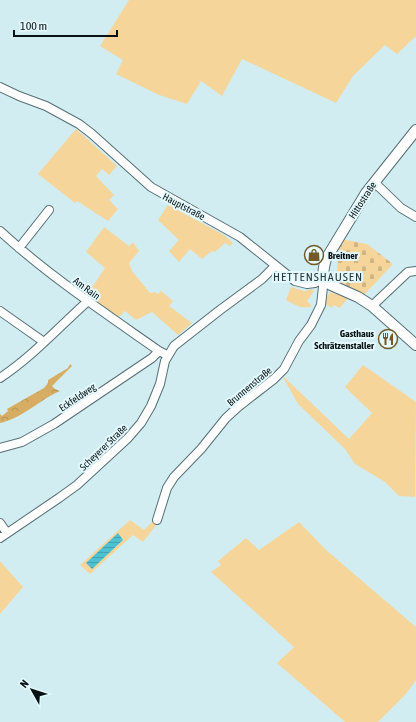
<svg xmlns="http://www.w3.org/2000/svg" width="416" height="722" viewBox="0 0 416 722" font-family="'Asap Condensed',sans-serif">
<defs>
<pattern id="forest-crowns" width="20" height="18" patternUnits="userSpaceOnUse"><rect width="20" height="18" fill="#d6ad62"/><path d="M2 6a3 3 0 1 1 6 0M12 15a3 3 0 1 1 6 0" fill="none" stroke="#b69454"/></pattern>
<pattern id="cemetery-stones" width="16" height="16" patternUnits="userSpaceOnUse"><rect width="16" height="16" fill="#f6d59b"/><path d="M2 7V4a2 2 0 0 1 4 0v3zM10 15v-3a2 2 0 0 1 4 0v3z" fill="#d1b685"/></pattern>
<pattern id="water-rules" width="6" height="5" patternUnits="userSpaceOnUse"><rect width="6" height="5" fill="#4dc0d2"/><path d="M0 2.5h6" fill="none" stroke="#42a4b3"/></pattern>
</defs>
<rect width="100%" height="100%" fill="#d1edf2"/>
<path fill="#f6d59b" d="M 129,0 L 416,0 L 416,37 L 415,37 L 397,54 L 385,45 L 353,76 L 336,103 L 242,59 L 222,96 L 201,81 L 187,104 L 159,95 L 116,74 L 123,60 L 100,46 Z
M 76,129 L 117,166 L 109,175 L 102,169 L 96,176 L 114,195 L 109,200 L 118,209 L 108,221 L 77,201 L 75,203 L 38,174 Z
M 168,205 L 224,235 L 233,243 L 230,246 L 225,243 L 215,252 L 212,251 L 202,259 L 190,249 L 179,262 L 169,251 L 179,240 L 158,220 Z
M 104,227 L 129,246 L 133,242 L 139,251 L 129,263 L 132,271 L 150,293 L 155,292 L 158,294 L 161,291 L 173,301 L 169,306 L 192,323 L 178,335 L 152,312 L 136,320 L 125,311 L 119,317 L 87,295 L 105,268 L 86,252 Z
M 291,287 L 304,291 L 312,289 L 314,291 L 307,301 L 312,306 C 301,310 296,305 286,300 Z
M 330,292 L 348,298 L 340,308 L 334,305 L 332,308 L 324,303 Z
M 363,365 L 416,402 L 415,497 L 399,496 L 385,482 L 355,464 L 345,449 L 298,404 L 282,375 L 349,439 L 372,413 L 345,387 Z
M 130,520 L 144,530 L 153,521 L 157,524 L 143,542 L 133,535 L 90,574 L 80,565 Z
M 299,522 L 326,550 L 416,627 L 416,680 L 405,695 L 378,722 L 345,722 L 277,663 L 294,647 L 211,572 L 221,565 L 218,561 L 246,538 L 259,550 Z
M 0,561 L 23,587 L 0,614 Z"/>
<path fill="url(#forest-crowns)" d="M 70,364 L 72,366 L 52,386 L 55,389 L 60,391 C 39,400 23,418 0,423 L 0,414 L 2,416 L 8,411 L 7,409 L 44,388 L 48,383 L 48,380 L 68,368 Z"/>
<path fill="url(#cemetery-stones)" d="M 341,239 L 367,244 L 393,264 L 364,295 L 338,282 C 336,267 338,254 341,239 Z"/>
<path fill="url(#water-rules)" d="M 118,533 L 123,540 L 92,569 L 86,563 Z"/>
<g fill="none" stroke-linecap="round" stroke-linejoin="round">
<defs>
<path id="minor" d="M 0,87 L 19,96 L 46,106 L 79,124 L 92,134 L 151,187 L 240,237 L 295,281 L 307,284 L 315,283 L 324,278
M 374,182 L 401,208 L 416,217
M 0,231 C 49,276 105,313 159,351 L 167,355
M 19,248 L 49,210
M 372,306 L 408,272 L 416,271
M 0,311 L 44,342
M 0,378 C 33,356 59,327 88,301
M 0,448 L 22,442 L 54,424 L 152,358 L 159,351
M 157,520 L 167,488 L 174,477 L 201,449 L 226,418 L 238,407 L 274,379 L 284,369 L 299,341 L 311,325 L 321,305 L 324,278
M 0,523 L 7,533
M 0,538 L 59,498 L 77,485 L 128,438 L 141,423 L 151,406 L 160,384 L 165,361 L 174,346 L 220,310 L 262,279 L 275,266"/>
<path id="tertiary" d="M 416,130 L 366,193 L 326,259 C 323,269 321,277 331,285 L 358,297 L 372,306 L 416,345"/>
</defs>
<use href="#minor" stroke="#566f74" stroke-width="10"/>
<use href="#tertiary" stroke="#566f74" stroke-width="12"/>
<use href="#minor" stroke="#fff" stroke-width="8"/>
<use href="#tertiary" stroke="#fff" stroke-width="10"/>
</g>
<defs>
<symbol id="shop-ring" viewBox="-11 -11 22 22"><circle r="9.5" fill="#e3f9fd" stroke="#72592a" stroke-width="1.5"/><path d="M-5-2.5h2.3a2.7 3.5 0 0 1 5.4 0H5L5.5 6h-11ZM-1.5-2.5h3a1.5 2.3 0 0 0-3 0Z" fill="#72592a"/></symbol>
<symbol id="restaurant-ring" viewBox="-11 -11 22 22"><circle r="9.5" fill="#e3f9fd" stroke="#72592a" stroke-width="1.5"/><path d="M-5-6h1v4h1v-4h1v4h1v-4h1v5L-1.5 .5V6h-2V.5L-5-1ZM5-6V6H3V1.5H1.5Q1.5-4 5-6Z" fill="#72592a"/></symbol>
</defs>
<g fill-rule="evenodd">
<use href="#shop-ring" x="303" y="244" width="22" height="22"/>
<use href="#restaurant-ring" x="377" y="328" width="22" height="22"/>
</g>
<g text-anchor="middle" stroke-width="4" stroke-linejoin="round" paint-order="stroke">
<g font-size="10" fill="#081214" stroke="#e3f9fd">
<text transform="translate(362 200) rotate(-57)" y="4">Hittostraße</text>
<text transform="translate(184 206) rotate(28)" y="4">Hauptstraße</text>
<text transform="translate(87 288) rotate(36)" y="4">Am Rain</text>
<text transform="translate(249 386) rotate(-40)" y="4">Brunnenstraße</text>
<text transform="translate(77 397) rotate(-34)" y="4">Eckfeldweg</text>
<text transform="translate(103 447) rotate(-44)" y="4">Scheyerer Straße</text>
</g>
<g font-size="10" font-weight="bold" fill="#081214" stroke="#e3f9fd" text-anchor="start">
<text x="328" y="259">Breitner</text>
<text x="374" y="337" text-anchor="end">Gasthaus<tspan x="374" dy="12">Schrätzenstaller</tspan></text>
</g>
<g font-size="12" letter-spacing="1" fill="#243b3f" stroke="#e3f9fd">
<text x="318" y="281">HETTENSHAUSEN</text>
</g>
</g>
<g transform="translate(32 690) rotate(309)" stroke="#e3f9fd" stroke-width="3" paint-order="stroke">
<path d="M0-3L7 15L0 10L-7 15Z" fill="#081214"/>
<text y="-6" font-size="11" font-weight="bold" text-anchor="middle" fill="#081214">N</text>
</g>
<path d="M14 30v6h103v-6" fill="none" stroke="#081214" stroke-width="2"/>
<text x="20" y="30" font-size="12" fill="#081214" stroke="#e3f9fd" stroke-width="3" paint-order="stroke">100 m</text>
</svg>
